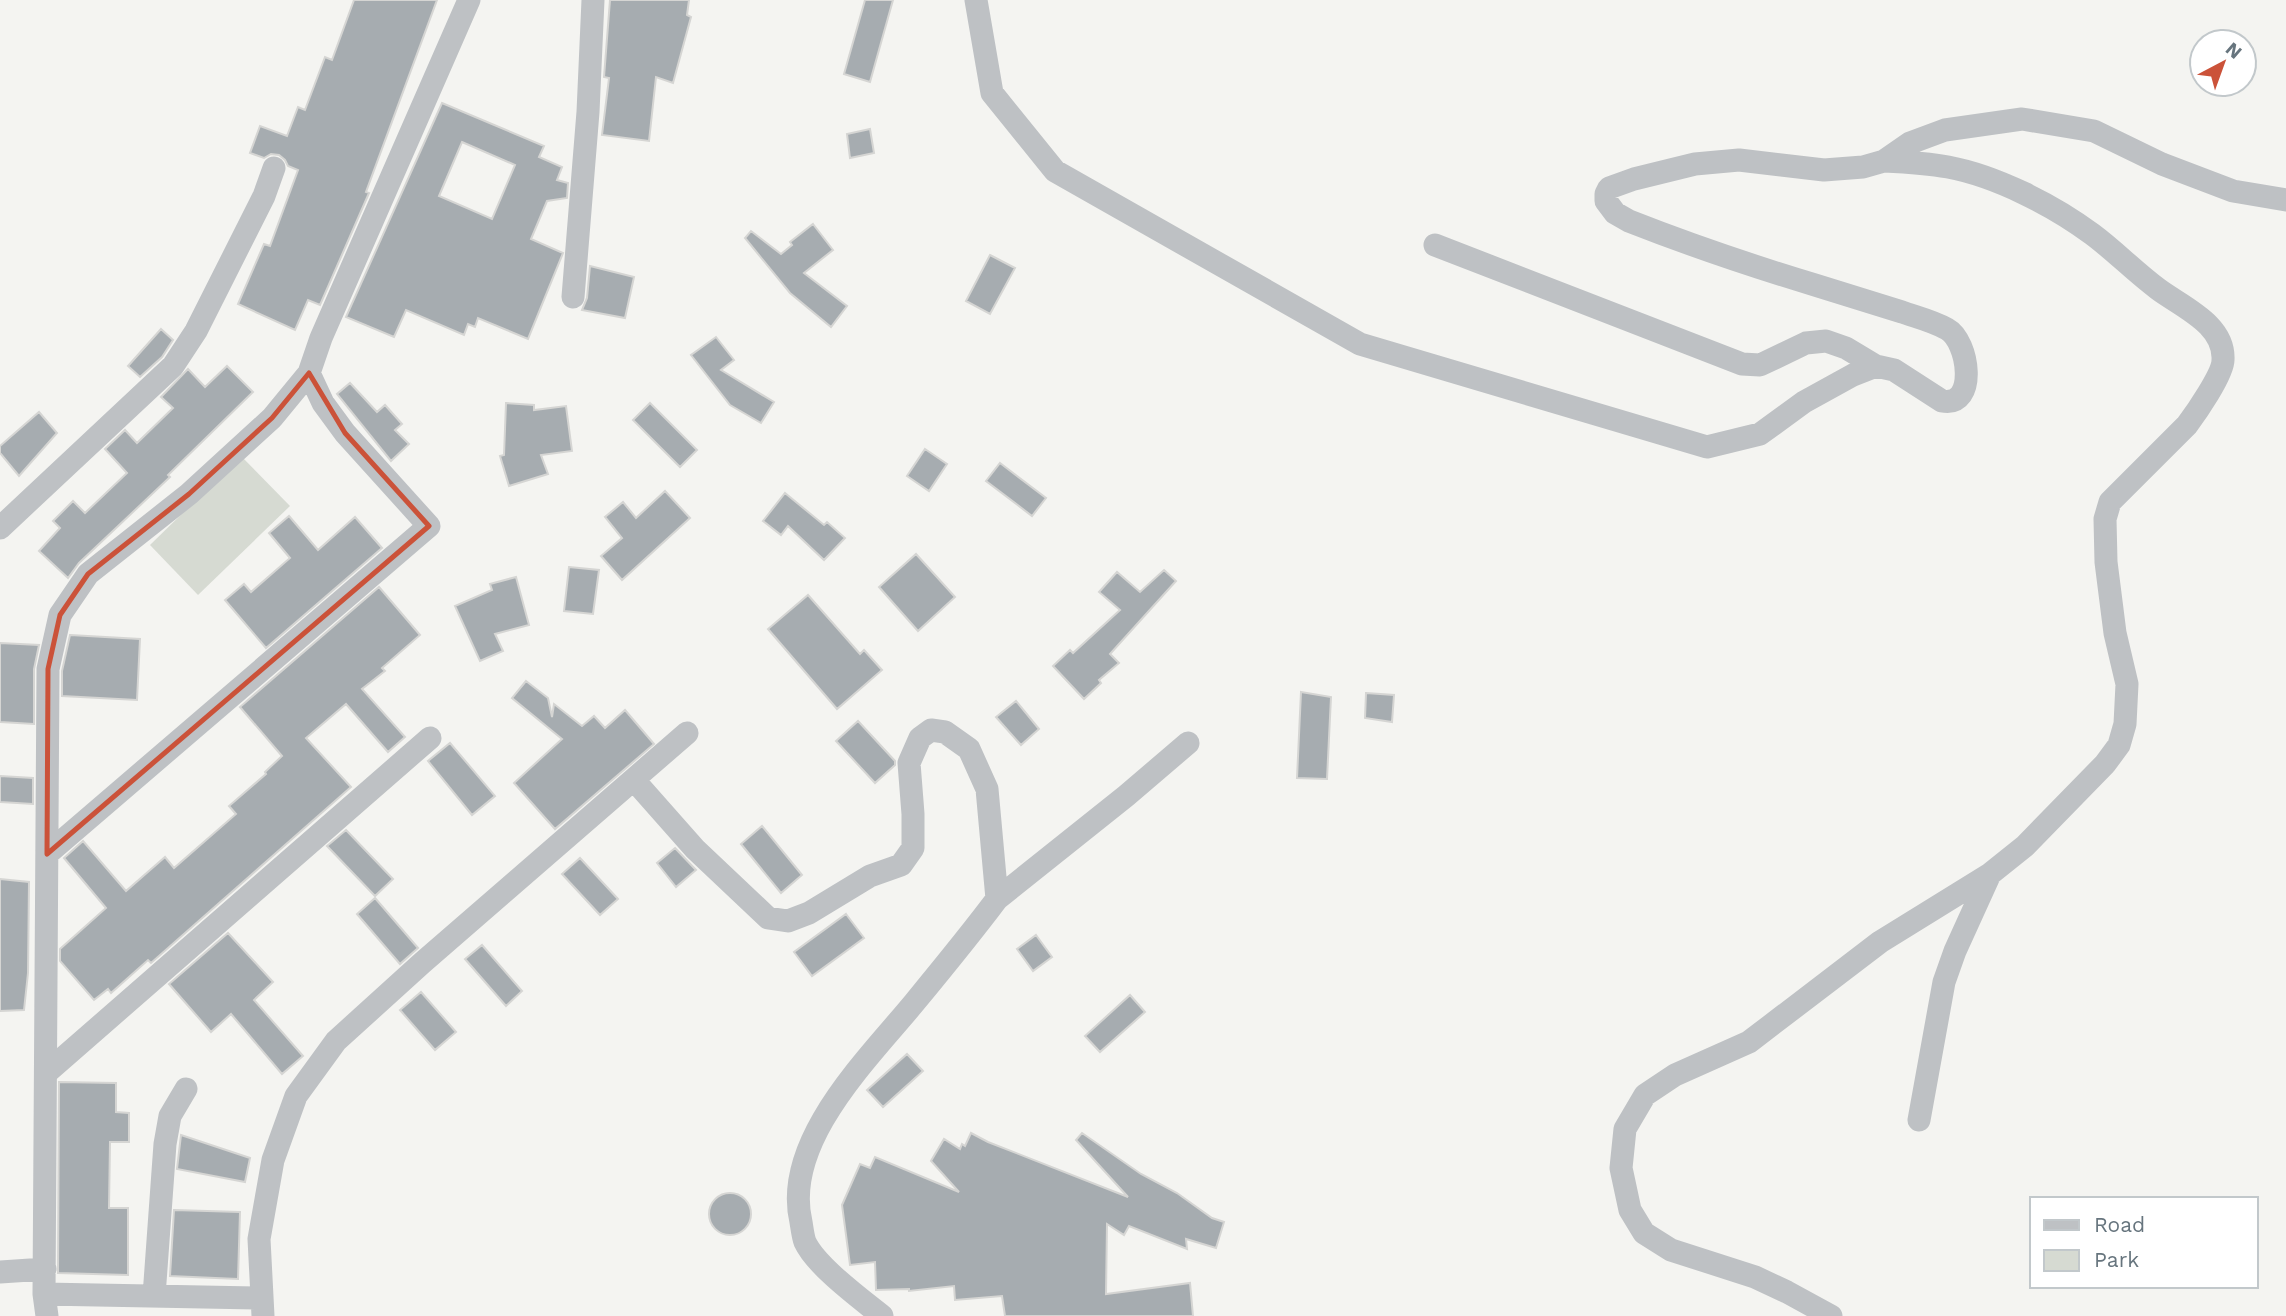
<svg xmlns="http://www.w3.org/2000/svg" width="2286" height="1316" viewBox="0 0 2286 1316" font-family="'Work Sans',sans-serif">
<rect width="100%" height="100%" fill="#f4f4f1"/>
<path fill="#d6dad2" d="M 241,456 L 290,506 L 198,595 L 150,545 Z"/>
<path fill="#a6acb0" stroke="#d5d5d3" stroke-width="2" fill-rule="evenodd" d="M 354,0 L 437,0 L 366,192 L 369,193 L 320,305 L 308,300 L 295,330 L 238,304 L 264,244 L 270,246 L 298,170 L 288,166 L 285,160 L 279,155 L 271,154 L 264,158 L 250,153 L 260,126 L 287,136 L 298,107 L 305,110 L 325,57 L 332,60 Z
M 610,0 L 689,0 L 687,15 L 691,17 L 673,83 L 656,77 L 649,141 L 602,135 L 609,78 L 604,77 Z
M 865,0 L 893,0 L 870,82 L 844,74 Z
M 442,103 L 544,146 L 539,157 L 562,167 L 557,180 L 568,183 L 567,198 L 547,201 L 531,239 L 563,253 L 528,339 L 478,318 L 475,327 L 468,324 L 464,335 L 406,310 L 394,337 L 346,317 ZM 462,142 L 515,165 L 492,219 L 439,196 Z
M 870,129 L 874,153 L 850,158 L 847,134 Z
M 813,224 L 833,250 L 804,273 L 847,306 L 831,327 L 790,293 L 745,238 L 751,231 L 781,254 L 792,245 L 790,242 Z
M 990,255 L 1015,268 L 990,314 L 966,301 Z
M 590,266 L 634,277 L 625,318 L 582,310 L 587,298 Z
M 161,329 L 173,340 L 162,357 L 140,377 L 128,366 Z
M 716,337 L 734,360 L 721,370 L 774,402 L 761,423 L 730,405 L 691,355 Z
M 227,366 L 253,392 L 168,475 L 170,477 L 79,563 L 68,578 L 39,551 L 60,528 L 53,521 L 73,501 L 85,513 L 127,473 L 105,449 L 125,430 L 137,443 L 173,408 L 161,397 L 188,369 L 205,387 Z
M 350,383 L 377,412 L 385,405 L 402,424 L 395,430 L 409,444 L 391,461 L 337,394 Z
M 506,403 L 534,405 L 534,410 L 566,406 L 572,451 L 541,455 L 548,474 L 509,486 L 500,456 L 504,455 Z
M 650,403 L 697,450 L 680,467 L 633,420 Z
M 39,412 L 57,433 L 19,476 L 0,453 L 0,446 Z
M 925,449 L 947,464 L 929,491 L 907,476 Z
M 1000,463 L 1046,498 L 1032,516 L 986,481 Z
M 665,491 L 690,518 L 622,580 L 601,556 L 622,538 L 605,517 L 623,502 L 636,518 Z
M 785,493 L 824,525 L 827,522 L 845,538 L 824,560 L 788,526 L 781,535 L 763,521 Z
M 289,516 L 318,550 L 355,517 L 382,548 L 266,648 L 225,600 L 244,584 L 251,592 L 290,558 L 269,533 Z
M 916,554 L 955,597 L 918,631 L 879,587 Z
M 569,567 L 599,570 L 593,614 L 564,611 Z
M 1164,570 L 1176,581 L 1110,654 L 1119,663 L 1099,680 L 1101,683 L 1084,699 L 1053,666 L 1070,650 L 1073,653 L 1120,610 L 1099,592 L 1117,572 L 1140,592 Z
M 516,577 L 529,625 L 495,634 L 503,651 L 480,661 L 455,606 L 492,590 L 490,584 Z
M 379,587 L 420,635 L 382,668 L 385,671 L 362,689 L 405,737 L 388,752 L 346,704 L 306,738 L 351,787 L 151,963 L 148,960 L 111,993 L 108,989 L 94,1000 L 60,961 L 60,949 L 106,908 L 64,858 L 83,841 L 126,891 L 165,857 L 174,868 L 236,814 L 229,806 L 266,774 L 265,772 L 282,756 L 240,707 Z
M 808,595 L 860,654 L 864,650 L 882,670 L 837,709 L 768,629 Z
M 70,635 L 140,639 L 137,700 L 62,696 L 62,671 Z
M 0,643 L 39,645 L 34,669 L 34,724 L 0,722 Z
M 526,681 L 548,698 L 552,717 L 554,704 L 582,726 L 594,716 L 605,728 L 625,710 L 654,744 L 555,829 L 514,783 L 562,739 L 512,698 Z
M 1301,692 L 1331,697 L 1327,779 L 1297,778 Z
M 1366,693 L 1394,695 L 1392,722 L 1365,718 Z
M 1016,701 L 1039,729 L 1021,745 L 996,717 Z
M 858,721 L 895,761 L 895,765 L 875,783 L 836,741 Z
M 450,743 L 495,796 L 472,815 L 428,761 Z
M 0,776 L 33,778 L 33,804 L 0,802 Z
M 762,826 L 802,875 L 781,893 L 741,844 Z
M 346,830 L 393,879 L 375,896 L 327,846 Z
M 675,848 L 696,870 L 676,887 L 657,863 Z
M 580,858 L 618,899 L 600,915 L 562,874 Z
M 0,879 L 29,882 L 28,973 L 24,1010 L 0,1011 Z
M 375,898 L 418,948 L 400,964 L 357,914 Z
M 846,914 L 864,938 L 812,976 L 794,952 Z
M 228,933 L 273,982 L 254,1000 L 303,1056 L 282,1074 L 231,1014 L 211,1032 L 169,984 Z
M 1036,935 L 1052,957 L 1033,971 L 1017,949 Z
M 482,945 L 522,991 L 506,1006 L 465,959 Z
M 421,992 L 456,1032 L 435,1050 L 400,1010 Z
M 1130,995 L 1145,1012 L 1100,1052 L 1085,1036 Z
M 907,1054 L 923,1071 L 883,1107 L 867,1090 Z
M 59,1082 L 116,1083 L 116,1112 L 129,1113 L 129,1142 L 110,1142 L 109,1208 L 128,1208 L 128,1275 L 58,1273 Z
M 971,1133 L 988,1142 L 1128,1197 L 1076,1140 L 1082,1133 L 1141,1174 L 1177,1193 L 1212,1218 L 1224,1222 L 1216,1248 L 1186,1239 L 1187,1249 L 1129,1226 L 1124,1235 L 1107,1224 L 1106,1294 L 1190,1283 L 1193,1316 L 1005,1316 L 1002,1296 L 955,1300 L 954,1286 L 909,1291 L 909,1289 L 876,1290 L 875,1262 L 850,1265 L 842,1205 L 860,1164 L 870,1168 L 875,1157 L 959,1192 L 931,1161 L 944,1139 L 960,1149 L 962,1144 L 965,1146 Z
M 181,1135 L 250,1158 L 245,1182 L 177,1169 Z
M709 1214a21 21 0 1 1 42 0a21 21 0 1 1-42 0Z
M 174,1210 L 240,1212 L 238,1279 L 170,1276 Z"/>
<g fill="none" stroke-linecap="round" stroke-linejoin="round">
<path stroke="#bec1c4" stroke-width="23" d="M 976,0 L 992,93 L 1055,171 L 1360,344 L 1707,447 L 1760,434 L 1804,402 L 1853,375 L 1876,366 L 1894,370 L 1942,401 C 1978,408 1969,341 1947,329 C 1933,321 1916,317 1902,312 C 1873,303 1844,294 1815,285 C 1752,266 1690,245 1629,221 L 1615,213 L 1606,201 L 1606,194 L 1609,188 L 1634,179 L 1695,164 L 1739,160 L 1824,170 L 1863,167 L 1884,161 L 1910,143 L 1945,130 L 2022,119 L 2094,131 L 2162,164 L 2233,191 L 2286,200
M 1435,245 L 1742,364 L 1760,365 L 1806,343 L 1826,341 L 1846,348 L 1876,366
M 573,297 L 588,112 L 593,0
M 0,528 L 173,366 L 196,331 L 264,196 L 274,168
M 634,780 L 695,849 L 768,918 L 788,921 L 809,913 L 870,876 L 901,865 L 913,848 L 913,814 L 909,763 L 920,738 L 931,730 L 945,732 L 969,749 L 987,789 L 997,899 C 970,935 942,969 914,1003 C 867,1060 782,1142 801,1222 C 802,1228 803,1237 805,1242 C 816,1266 861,1299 882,1316
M 47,854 L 429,526 L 345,433 L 323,403 L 309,373
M 997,899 L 1126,796 L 1188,743
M 46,1073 L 430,738
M 1919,1120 L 1944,982 L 1955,951 L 1990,874
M 0,1272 L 45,1269
M 44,1294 L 261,1298
M 154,1296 L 165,1144 L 170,1116 L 186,1089
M 47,1316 L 44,1294 L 48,669 L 60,615 L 88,574 L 189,494 L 272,418 L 309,373 L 321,338 L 469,0
M 263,1316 L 259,1239 L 273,1160 L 296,1096 L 336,1041 L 422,963 L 687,733
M 1831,1316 L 1787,1292 L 1755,1277 L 1671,1250 L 1644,1233 L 1630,1210 L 1621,1168 L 1625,1129 L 1645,1095 L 1675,1075 L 1749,1042 L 1880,942 L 1990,874 L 2025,846 L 2105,764 L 2119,745 L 2125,724 L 2127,684 L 2115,633 L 2106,562 L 2105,519 L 2110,502 L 2187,425 C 2196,413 2223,374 2223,360 C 2225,324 2182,307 2158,289 C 2135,272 2115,251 2092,234 C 2053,205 1996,176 1948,167 C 1926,163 1905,162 1884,161"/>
</g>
<path fill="none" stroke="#cb5239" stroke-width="5" stroke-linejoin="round" d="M 309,373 L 345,433 L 429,526 L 47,854 L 48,669 L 60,615 L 88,574 L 189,494 L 272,418 Z"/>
<rect x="2030" y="1197" width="228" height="91" fill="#ffffff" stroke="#c2c8cb" stroke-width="2"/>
<rect x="2044" y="1220" width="35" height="10" fill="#bec1c4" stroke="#c2c8cb" stroke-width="2"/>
<text x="2094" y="1232" font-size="21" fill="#67757e">Road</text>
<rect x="2044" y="1250" width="35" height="21" fill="#d6dad2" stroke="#c2c8cb" stroke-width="2"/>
<text x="2094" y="1267" font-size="21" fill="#67757e">Park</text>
<g transform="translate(2223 63) rotate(41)"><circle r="33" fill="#ffffff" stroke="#c2c8cb" stroke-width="2"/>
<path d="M0-5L12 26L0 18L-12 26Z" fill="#cb5239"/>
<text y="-10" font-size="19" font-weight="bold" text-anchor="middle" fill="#67757e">N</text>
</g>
</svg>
